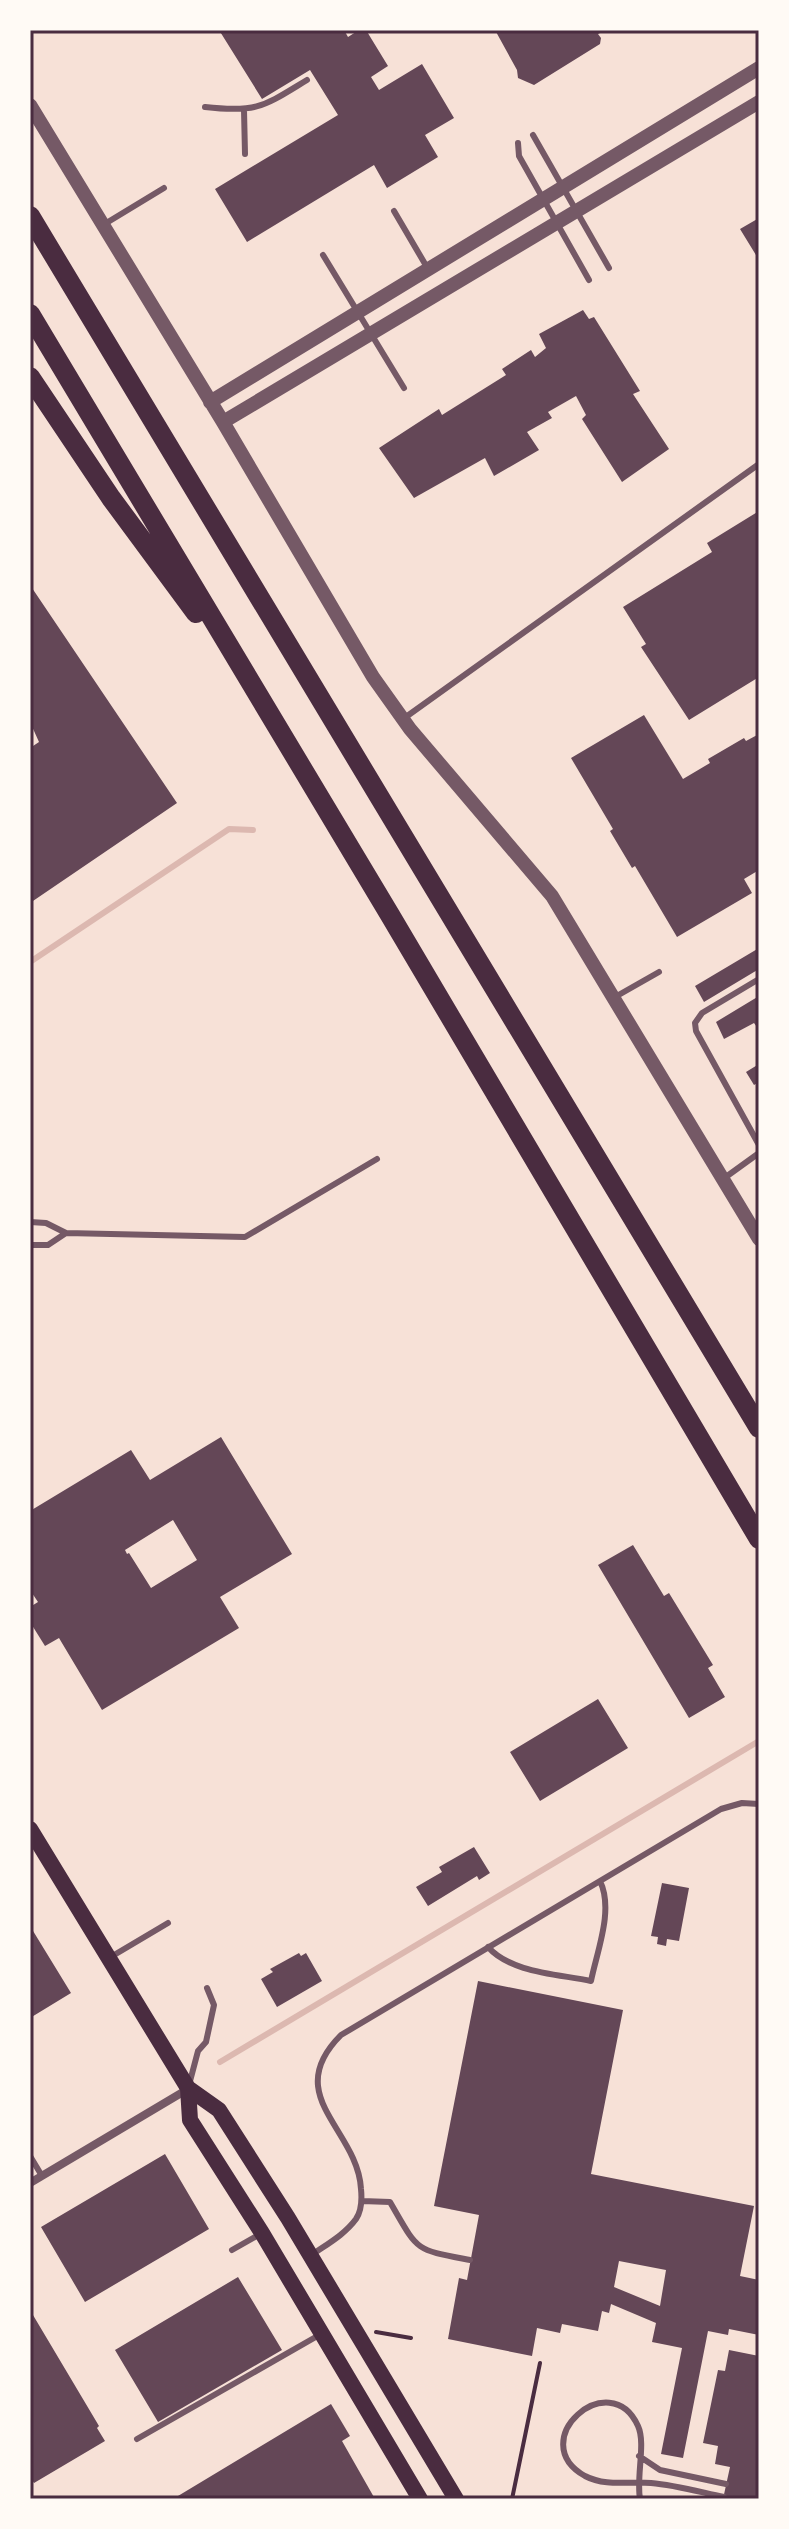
<svg xmlns="http://www.w3.org/2000/svg" width="789" height="2529" viewBox="0 0 789 2529" font-family="Inter,sans-serif">
<rect width="100%" height="100%" fill="#f7e1d7"/>
<g fill="none" stroke-linecap="round" stroke-linejoin="round">
<path stroke="#dcb8b0" stroke-width="6" d="M 30,962 L 229,829 L 253,830
M 220,2062 L 759,1741"/>
</g>
<path fill="#644757" fill-rule="evenodd" d="M 219,30 L 344,30 L 348,37 L 359,30 L 366,30 L 388,66 L 371,77 L 379,90 L 422,64 L 454,118 L 425,135 L 438,157 L 387,188 L 374,165 L 247,242 L 215,189 L 338,115 L 310,70 L 262,99 Z
M 495,30 L 539,30 L 546,33 L 550,30 L 606,30 L 598,34 L 601,38 L 600,44 L 534,85 L 518,78 L 517,70 Z
M 759,218 L 759,260 L 740,229 Z
M 583,310 L 589,319 L 594,317 L 640,391 L 633,394 L 669,449 L 622,482 L 582,419 L 586,415 L 576,396 L 548,412 L 552,418 L 527,432 L 539,450 L 494,476 L 485,458 L 414,498 L 379,448 L 439,409 L 442,415 L 506,375 L 502,369 L 531,350 L 535,357 L 546,348 L 539,334 Z
M 759,511 L 759,677 L 689,720 L 641,647 L 646,644 L 623,607 L 712,552 L 707,543 Z
M 30,585 L 177,803 L 30,903 L 30,748 L 39,742 L 30,722 Z
M 644,715 L 683,779 L 710,763 L 708,759 L 744,738 L 746,741 L 759,734 L 759,870 L 744,879 L 752,893 L 677,937 L 635,866 L 632,868 L 610,831 L 613,829 L 571,758 Z
M 759,948 L 759,969 L 704,1002 L 695,986 Z
M 759,996 L 759,1030 L 754,1023 L 724,1039 L 716,1022 Z
M 759,1064 L 759,1082 L 754,1085 L 746,1072 Z
M 221,1437 L 292,1554 L 220,1597 L 239,1628 L 102,1710 L 59,1638 L 45,1646 L 30,1622 L 30,1607 L 38,1602 L 30,1590 L 30,1511 L 131,1450 L 150,1480 ZM 173,1520 L 197,1560 L 151,1588 L 129,1553 L 127,1554 L 125,1550 Z
M 633,1545 L 664,1596 L 669,1593 L 713,1665 L 708,1668 L 725,1697 L 689,1718 L 598,1565 Z
M 598,1699 L 628,1748 L 540,1801 L 510,1752 Z
M 474,1847 L 490,1873 L 479,1880 L 477,1876 L 428,1906 L 416,1887 L 442,1872 L 439,1867 Z
M 662,1883 L 689,1888 L 679,1941 L 667,1939 L 666,1946 L 657,1944 L 658,1937 L 651,1936 Z
M 30,1926 L 71,1993 L 30,2018 Z
M 299,1953 L 301,1956 L 306,1953 L 322,1981 L 277,2007 L 261,1979 L 273,1972 L 270,1969 Z
M 478,1981 L 623,2010 L 591,2174 L 754,2206 L 740,2276 L 759,2280 L 759,2335 L 729,2329 L 728,2335 L 708,2331 L 683,2458 L 661,2454 L 682,2348 L 652,2342 L 656,2323 L 611,2304 L 609,2313 L 602,2311 L 598,2331 L 562,2324 L 560,2333 L 537,2328 L 532,2356 L 448,2339 L 459,2278 L 467,2280 L 479,2215 L 434,2206 ZM 619,2261 L 666,2270 L 660,2306 L 614,2287 Z
M 165,2154 L 209,2229 L 85,2302 L 41,2227 Z
M 238,2277 L 282,2350 L 158,2422 L 115,2350 Z
M 30,2310 L 99,2426 L 97,2428 L 105,2441 L 34,2483 L 30,2477 Z
M 729,2350 L 759,2356 L 759,2499 L 723,2499 L 730,2467 L 715,2464 L 718,2446 L 703,2443 L 718,2370 L 725,2371 Z
M 331,2404 L 350,2436 L 342,2441 L 375,2499 L 173,2499 Z"/>
<g fill="none" stroke-linecap="round" stroke-linejoin="round">
<path stroke="#4a2c40" stroke-width="4" d="M 376,2332 L 411,2338
M 512,2499 L 540,2363"/>
<path stroke="#755966" stroke-width="6" d="M 205,107 C 258,113 264,106 307,80
M 244,110 L 245,154
M 533,135 L 609,268
M 518,143 L 519,156 L 589,280
M 394,211 L 428,269
M 103,225 L 164,188
M 323,255 L 404,388
M 403,719 L 759,464
M 759,979 L 702,1013 L 695,1023 L 696,1031 L 759,1145
M 615,997 L 659,972
M 723,1179 L 759,1153
M 30,1222 L 46,1223 L 66,1233 L 245,1237 L 377,1159
M 30,1245 L 48,1245 L 66,1233
M 488,1947 C 511,1973 558,1974 591,1981 C 597,1951 614,1910 600,1881
M 109,1958 L 168,1923
M 189,2085 L 198,2051 L 206,2042 L 214,2005 L 207,1988
M 30,2156 L 42,2176
M 362,2201 L 390,2202 C 419,2252 413,2249 470,2260
M 232,2250 L 262,2233
M 313,2254 C 329,2243 345,2234 356,2219 C 362,2210 362,2199 361,2189 C 358,2129 280,2096 341,2035 L 721,1809 L 742,1803 L 759,1804
M 137,2439 L 321,2334
M 639,2456 L 660,2470 L 726,2484
M 640,2499 C 636,2477 646,2443 638,2426 C 610,2364 523,2441 585,2476 C 606,2487 629,2481 651,2483 C 675,2485 700,2492 724,2497"/>
<path stroke="#755966" stroke-width="8" d="M 30,2183 L 188,2089"/>
<path stroke="#755966" stroke-width="14" d="M 30,105 L 223,422 L 373,677 L 410,729 L 552,896 L 759,1239
M 210,402 L 759,68
M 223,422 L 759,102"/>
<path stroke="#4a2c40" stroke-width="16" d="M 30,1829 L 188,2088 L 219,2110 L 288,2218 L 456,2499
M 188,2088 L 190,2120 L 262,2233 L 420,2499"/>
<path stroke="#4a2c40" stroke-width="20" d="M 30,216 L 759,1428
M 30,314 L 390,915 L 759,1539
M 30,377 L 111,498 L 196,613"/>
</g>
<rect width="789" height="2529" fill="none" stroke="#fffaf5" stroke-width="64"/>
<rect x="32" y="32" width="725" height="2465" fill="none" stroke="#4a2c40" stroke-width="3"/>
</svg>
